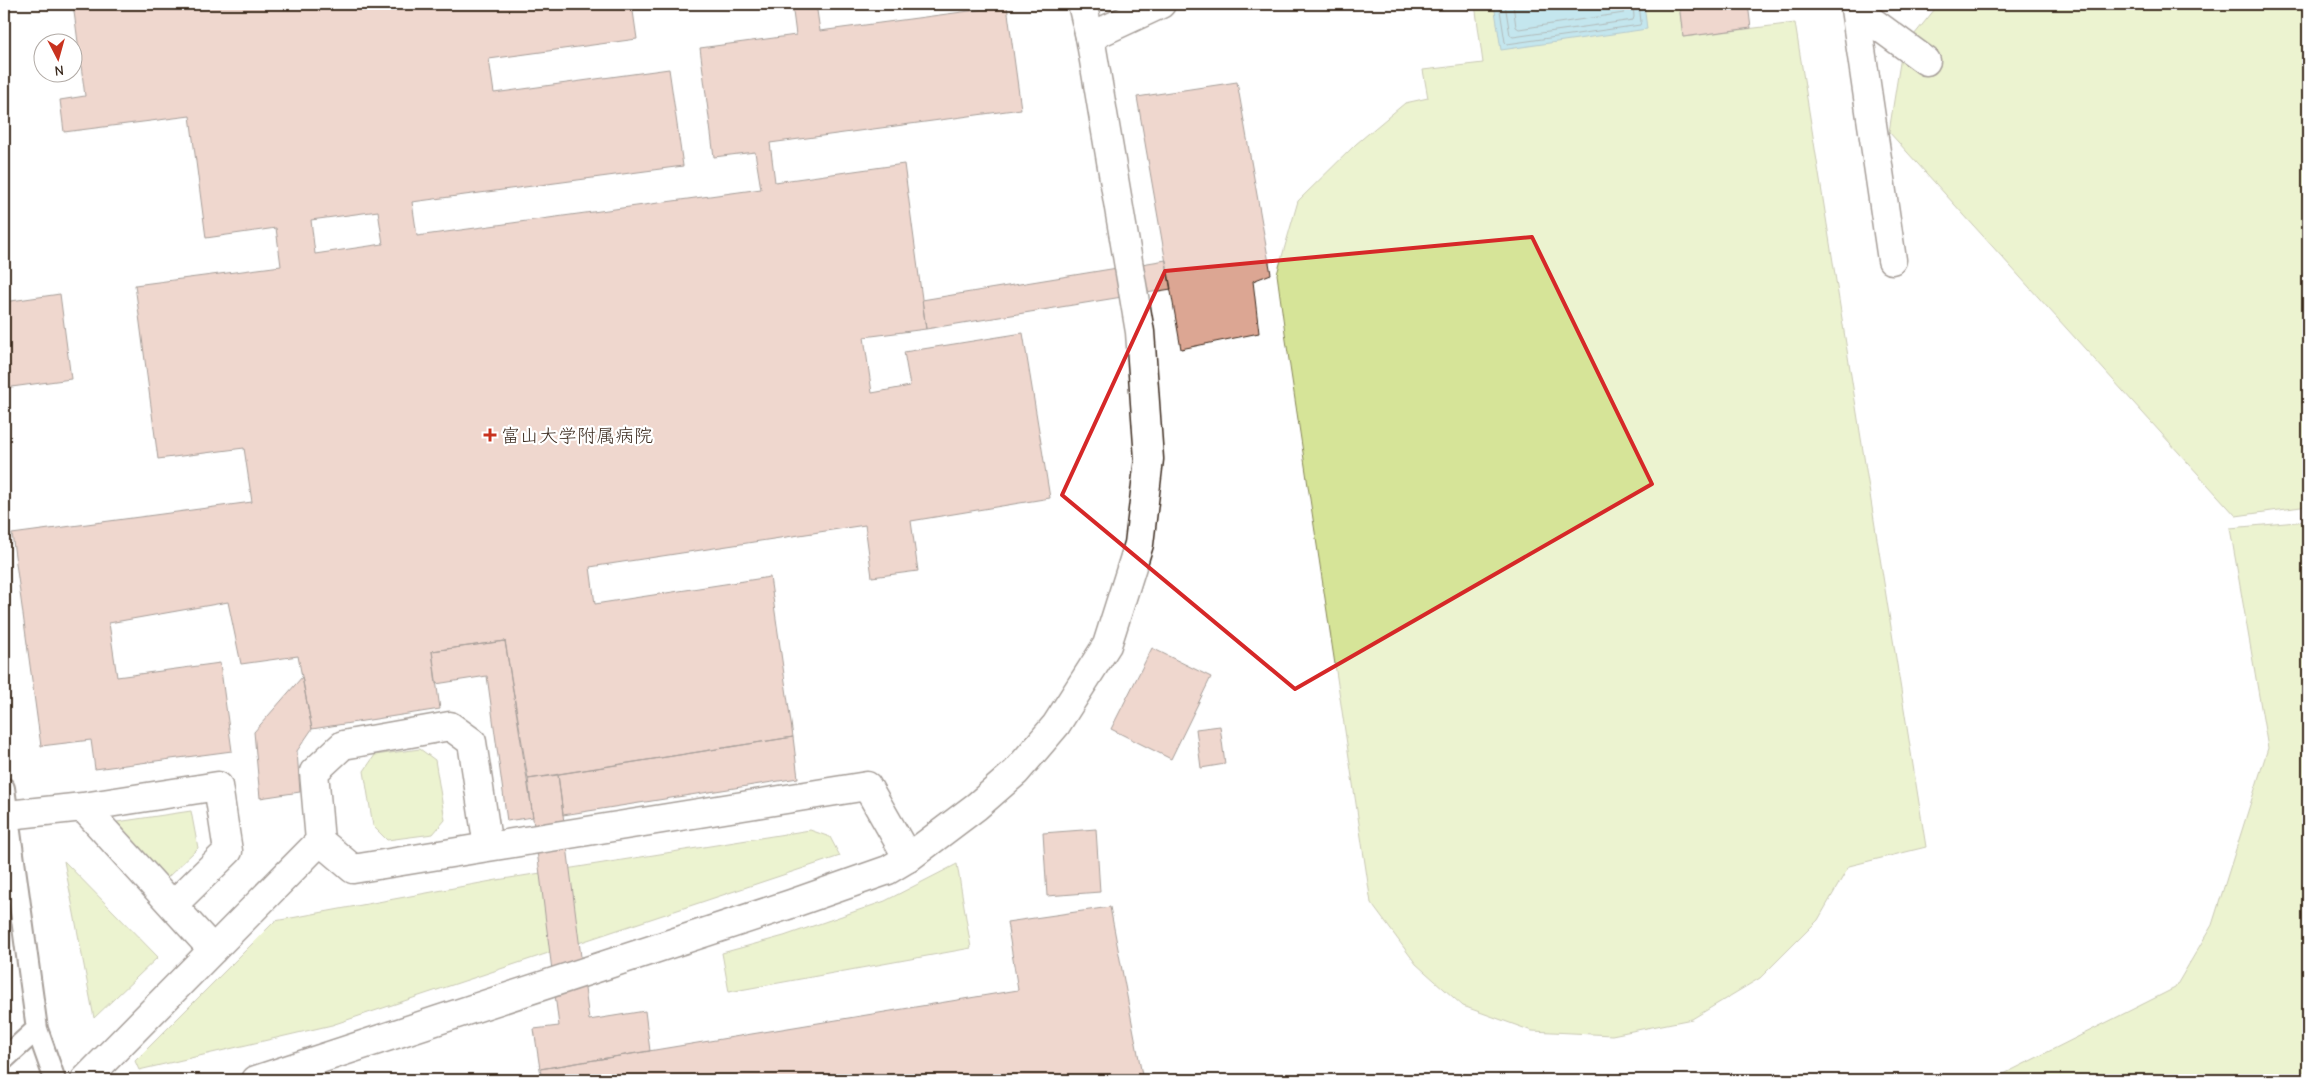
<svg xmlns="http://www.w3.org/2000/svg" width="2312" height="1084" viewBox="0 0 2312 1084" font-family="'Comic Neue','Klee One',sans-serif">
<rect width="100%" height="100%" fill="#fff"/>
<filter id="ink" filterUnits="userSpaceOnUse"><feTurbulence type="fractalNoise" baseFrequency=".02" numOctaves="2"/><feDisplacementMap in="SourceGraphic" scale="10" xChannelSelector="R" yChannelSelector="G"/><feConvolveMatrix kernelMatrix="1 2 1 2 8 2 1 2 1" color-interpolation-filters="sRGB"/></filter>
<g filter="url(#ink)">
<path fill="#d6e498" stroke="#88875b" d="M 1475,4 L 1679,4 L 1683,37 L 1795,23 L 1926,847 L 1849,866 L 1818,920 L 1760,978 L 1692,1019 L 1612,1035 L 1532,1031 L 1463,1006 L 1416,964 L 1371,903 L 1286,340 L 1277,274 L 1298,201 L 1356,144 L 1405,103 L 1428,98 L 1423,70 L 1483,63 Z
M 1939,4 L 2308,4 L 2308,506 L 2236,516 L 1889,132 L 1902,50 Z
M 2308,521 L 2308,1080 L 1992,1080 L 2175,988 L 2212,925 L 2268,748 L 2230,528 Z
M 420,749 L 435,760 L 445,820 L 433,834 L 387,840 L 373,826 L 364,771 L 375,755 Z
M 191,811 L 198,848 L 167,878 L 117,822 Z
M 810,830 L 830,837 L 840,856 L 332,1025 L 139,1070 L 135,1061 L 275,921 L 497,880 Z
M 64,861 L 158,957 L 94,1018 Z
M 957,864 L 971,948 L 729,992 L 722,953 L 784,936 L 885,901 Z"/>
<path fill="#7bc8d9" stroke="#61898e" d="M 1494,4 L 1644,4 L 1647,29 L 1501,50 Z"/>
<g fill="none" stroke-linecap="round" stroke-linejoin="round">
<path stroke="#556969" stroke-width="1" d="M 1499,4 L 1505,42 L 1507,44 L 1640,25 L 1641,22 L 1639,4
M 1505,4 L 1510,35 L 1513,37 L 1633,20 L 1634,17 L 1633,4
M 1513,4 L 1516,27 L 1519,29 L 1624,13 L 1625,4"/>
</g>
<path fill="#dca693" stroke="#3b2a1e" fill-rule="evenodd" d="M 73,4 L 632,4 L 637,39 L 489,59 L 494,93 L 669,69 L 683,166 L 412,202 L 417,236 L 761,189 L 755,152 L 714,157 L 700,48 L 796,35 L 792,4 L 816,4 L 820,31 L 1007,6 L 1021,109 L 770,143 L 775,182 L 904,164 L 926,329 L 864,337 L 872,393 L 910,386 L 904,352 L 1023,333 L 1050,498 L 911,521 L 918,571 L 872,577 L 865,525 L 590,567 L 595,604 L 770,577 L 793,737 L 528,779 L 505,641 L 432,651 L 440,709 L 312,729 L 298,656 L 241,664 L 228,602 L 109,623 L 117,677 L 220,663 L 232,751 L 95,769 L 91,740 L 41,746 L 12,534 L 252,502 L 244,448 L 158,459 L 135,285 L 281,266 L 276,228 L 206,238 L 190,116 L 64,132 L 60,100 L 85,96 ZM 378,211 L 383,244 L 315,254 L 311,220 Z
M 1679,4 L 1748,4 L 1751,28 L 1683,37 Z
M 1237,82 L 1271,274 L 1253,281 L 1259,333 L 1181,349 L 1137,97 Z
M 4,211 L 8,241 L 4,242 Z
M 1166,260 L 1171,289 L 926,329 L 922,300 Z
M 60,294 L 71,379 L 4,388 L 4,302 Z
M 505,641 L 533,817 L 507,821 L 487,676 L 436,684 L 432,651 Z
M 1152,648 L 1211,677 L 1171,759 L 1111,729 Z
M 302,677 L 312,729 L 297,751 L 300,792 L 260,798 L 254,732 Z
M 1220,726 L 1225,764 L 1201,768 L 1196,729 Z
M 793,737 L 798,778 L 563,815 L 558,774 Z
M 558,775 L 589,1020 L 645,1011 L 650,1051 L 540,1069 L 534,1029 L 559,1026 L 528,779 Z
M 1096,829 L 1100,892 L 1047,896 L 1043,833 Z
M 1110,907 L 1143,1080 L 542,1080 L 540,1069 L 1018,990 L 1007,922 Z"/>
<g fill="none" stroke-linecap="round" stroke-linejoin="round">
<defs>
<path id="service" d="M 4,788 L 37,1029 L 55,1080
M 4,1059 L 37,1029"/>
<path id="minor" d="M 1090,37 L 1161,4
M 1892,260 L 1855,9 L 1926,61
M 83,807 L 218,786 L 228,851 L 173,905
M 8,815 L 83,807 L 213,950
M 488,847 L 867,786 L 908,858
M 85,1080 L 320,841 L 314,772 L 343,745 L 450,726 L 472,742 L 488,847 L 353,869 L 320,841"/>
<path id="tertiary" d="M 256,1080 L 791,904 L 888,870 L 908,858 L 977,806 L 1016,772 L 1056,725 L 1107,645 L 1139,544 L 1149,459 L 1140,332 L 1090,37 L 1082,4"/>
</defs>
<use href="#service" stroke="#3b2a1e" stroke-width="24"/>
<use href="#minor" stroke="#3b2a1e" stroke-width="31"/>
<use href="#tertiary" stroke="#3b2a1e" stroke-width="31"/>
<use href="#service" stroke="#fff" stroke-width="20"/>
<use href="#minor" stroke="#fff" stroke-width="28"/>
<use href="#tertiary" stroke="#fff" stroke-width="28"/>
</g>
</g>
<path d="M0 0H2312V1084H0ZM 1532,237 L 1652,484 L 1295,689 L 1062,495 L 1165,271 Z" fill="#fff" fill-opacity=".55" fill-rule="evenodd"/>
<path fill="none" stroke="#d62828" stroke-width="4" stroke-linejoin="round" d="M 1532,237 L 1652,484 L 1295,689 L 1062,495 L 1165,271 Z"/>
<path fill="#c8321e" stroke="#fff" stroke-width="2" d="M487.5 427.5h5v5h5v5h-5v5h-5v-5h-5v-5h5z"/>
<g text-anchor="middle" stroke-width="4.5" stroke-linejoin="round" paint-order="stroke">
<g font-size="19" fill="#3b2a1e" stroke="#fff" text-anchor="start">
<text x="501" y="442">富山大学附属病院</text>
</g>
</g>
<rect width="2312" height="1084" fill="none" stroke="#fff" stroke-width="20"/>
<rect x="10" y="10" width="2292" height="1064" fill="none" stroke="#3b2a1e" stroke-width="2" filter="url(#ink)"/>
<g transform="translate(58 58) rotate(174)"><circle r="24" fill="#ffffff" stroke="#b1aaa5"/>
<path d="M0-4L9 19L0 12L-9 19Z" fill="#c8321e"/>
<text y="-8" font-size="14" font-weight="bold" text-anchor="middle" fill="#3b2a1e">N</text>
</g>
</svg>
